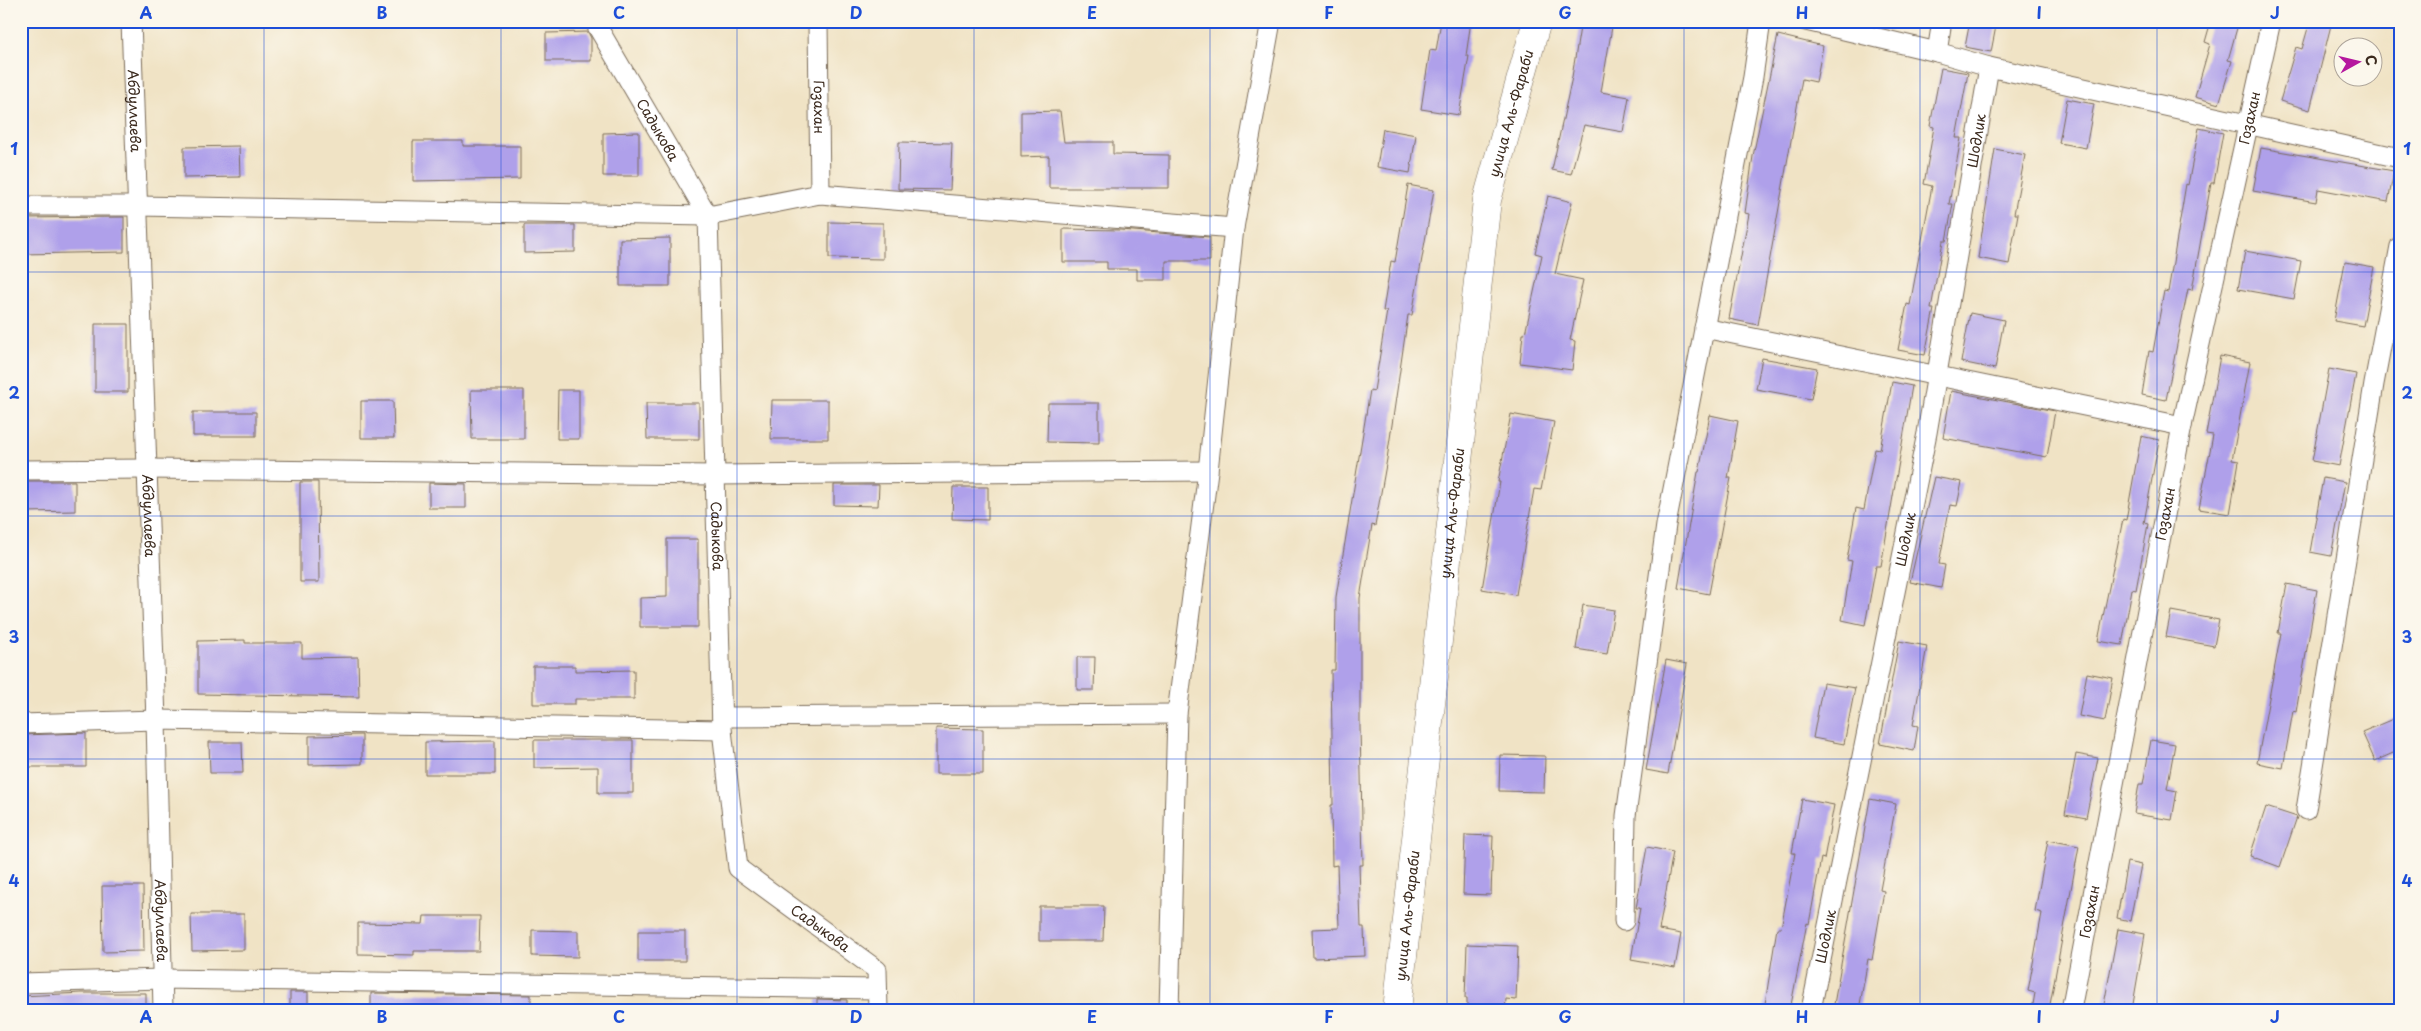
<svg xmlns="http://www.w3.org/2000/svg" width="2421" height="1031" viewBox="0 0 2421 1031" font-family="'Playpen Sans',sans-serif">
<rect width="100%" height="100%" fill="#fbf7ec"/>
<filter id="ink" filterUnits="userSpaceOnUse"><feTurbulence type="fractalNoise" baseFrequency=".02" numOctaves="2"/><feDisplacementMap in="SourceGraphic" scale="10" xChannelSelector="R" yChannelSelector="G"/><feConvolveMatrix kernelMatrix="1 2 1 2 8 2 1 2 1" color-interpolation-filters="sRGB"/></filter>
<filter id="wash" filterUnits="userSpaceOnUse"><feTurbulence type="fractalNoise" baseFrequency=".0096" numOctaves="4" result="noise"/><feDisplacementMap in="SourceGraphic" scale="20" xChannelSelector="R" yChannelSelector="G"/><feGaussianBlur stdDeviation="1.12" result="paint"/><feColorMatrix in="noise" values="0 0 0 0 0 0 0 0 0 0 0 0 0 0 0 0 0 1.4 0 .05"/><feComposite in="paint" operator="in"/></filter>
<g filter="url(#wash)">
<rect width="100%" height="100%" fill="#f0e3c5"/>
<g id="blocks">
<path fill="#afa0ea" d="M 1441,21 L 1471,21 L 1466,56 L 1469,56 L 1459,115 L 1421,109 L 1430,50 L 1436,51 Z
M 1581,21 L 1613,21 L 1601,92 L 1629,97 L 1623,132 L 1584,125 L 1571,174 L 1552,170 L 1572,77 Z
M 1970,21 L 1997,21 L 1991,52 L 1965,47 Z
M 2211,21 L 2239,21 L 2228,60 L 2232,61 L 2219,104 L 2195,97 L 2210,44 L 2205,42 Z
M 2310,21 L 2332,21 L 2310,110 L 2280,101 L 2296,47 L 2302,49 Z
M 588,32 L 591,38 L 591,61 L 546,61 L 546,33 Z
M 1778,35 L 1823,46 L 1816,82 L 1802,79 L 1758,325 L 1729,319 L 1749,214 L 1745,213 L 1753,156 Z
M 1941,68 L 1968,73 L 1956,138 L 1961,138 L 1949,204 L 1953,204 L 1946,241 L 1943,241 L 1931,309 L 1934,309 L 1925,355 L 1898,350 L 1907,304 L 1910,305 L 1932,186 L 1924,184 L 1934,127 L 1930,126 Z
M 2067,99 L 2094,104 L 2086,148 L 2059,143 Z
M 1060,111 L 1064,142 L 1113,142 L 1113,154 L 1169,155 L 1169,188 L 1049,188 L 1049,156 L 1021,157 L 1021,112 Z
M 2199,128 L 2223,133 L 2214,183 L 2211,183 L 2192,290 L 2188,289 L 2166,400 L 2142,395 L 2149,351 L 2153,352 L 2164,291 L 2168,292 L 2186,184 L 2188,185 Z
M 1383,129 L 1416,135 L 1410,173 L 1377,167 Z
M 639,132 L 639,176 L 603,176 L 603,133 Z
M 413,141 L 463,141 L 463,146 L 520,146 L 520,179 L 413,181 Z
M 899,142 L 952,143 L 950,190 L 898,189 Z
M 239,146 L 240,177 L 184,178 L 184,147 Z
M 2261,148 L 2394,171 L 2388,202 L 2318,189 L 2316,202 L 2253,191 Z
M 1995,149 L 2025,155 L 2014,214 L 2018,214 L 2009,264 L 1978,258 Z
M 1408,185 L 1434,190 L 1412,315 L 1408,315 L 1387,459 L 1375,526 L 1372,525 L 1360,598 L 1360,727 L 1363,865 L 1359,865 L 1361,927 L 1364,927 L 1365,956 L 1313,958 L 1312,929 L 1339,928 L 1337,865 L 1332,866 L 1331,805 L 1333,805 L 1331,670 L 1335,670 L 1336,597 L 1370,390 L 1374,391 L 1387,311 L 1383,311 L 1391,261 L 1395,262 Z
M 1548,196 L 1572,202 L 1555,274 L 1583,280 L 1570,340 L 1575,341 L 1572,370 L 1520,363 L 1523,334 L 1525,334 L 1542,255 L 1535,253 Z
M 124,217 L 124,252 L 21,254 L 21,218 Z
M 829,222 L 883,223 L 883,259 L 829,258 Z
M 524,225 L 575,225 L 575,252 L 524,253 Z
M 1063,229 L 1121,230 L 1210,237 L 1210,261 L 1166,261 L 1166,280 L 1137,280 L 1137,269 L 1107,269 L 1107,262 L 1063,262 Z
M 670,238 L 670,286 L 620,286 L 620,239 Z
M 2245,251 L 2301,261 L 2294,299 L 2238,289 Z
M 2345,262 L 2374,267 L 2363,326 L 2334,321 Z
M 1970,313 L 2004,320 L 1995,369 L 1961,362 Z
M 95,324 L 128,324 L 128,392 L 95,392 Z
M 2220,356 L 2250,362 L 2232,460 L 2239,461 L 2230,514 L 2199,509 L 2213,435 L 2206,434 Z
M 1762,358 L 1817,368 L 1811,399 L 1756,389 Z
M 2329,369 L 2356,374 L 2339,466 L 2312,461 Z
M 1892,382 L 1912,386 L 1881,566 L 1876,566 L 1865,625 L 1842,620 L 1852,561 L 1847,560 L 1856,508 L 1864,510 L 1875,449 L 1880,450 Z
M 471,390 L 524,390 L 524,439 L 472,439 Z
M 558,390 L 579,390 L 579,439 L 557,439 Z
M 1951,391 L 2055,411 L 2047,457 L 1943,438 Z
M 772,400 L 828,400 L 828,439 L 771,439 Z
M 361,401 L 393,401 L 394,438 L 361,438 Z
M 646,403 L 699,403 L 699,439 L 647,439 Z
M 1048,403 L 1099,403 L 1099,443 L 1047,442 Z
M 193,412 L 256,412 L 256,436 L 193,436 Z
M 1511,414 L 1554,422 L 1541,490 L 1534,489 L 1516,595 L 1482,589 L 1500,482 L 1498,482 Z
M 1710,415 L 1738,421 L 1728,478 L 1731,478 L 1709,594 L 1678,588 L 1698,472 L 1699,472 Z
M 2141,436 L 2159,440 L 2144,523 L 2148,524 L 2136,590 L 2132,589 L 2122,645 L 2098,641 L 2123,519 L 2126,520 Z
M 1934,477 L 1962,482 L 1957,506 L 1950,505 L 1939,564 L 1945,565 L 1941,588 L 1910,582 Z
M 2323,478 L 2345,482 L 2331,556 L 2310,552 Z
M 26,481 L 75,481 L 75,511 L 26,512 Z
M 300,482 L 318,482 L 319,582 L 300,582 Z
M 429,483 L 466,484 L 466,508 L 429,508 Z
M 834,485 L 879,485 L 878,506 L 834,505 Z
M 953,487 L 988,487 L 988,520 L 952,519 Z
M 667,539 L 698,539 L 698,627 L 640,627 L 640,598 L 667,597 Z
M 2287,584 L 2317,590 L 2296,712 L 2293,711 L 2283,768 L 2257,763 L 2281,633 L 2278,633 Z
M 1583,605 L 1614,610 L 1607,654 L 1576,649 Z
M 2171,611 L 2219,620 L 2214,646 L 2166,637 Z
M 245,640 L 245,643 L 302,643 L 302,658 L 358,657 L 359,697 L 198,694 L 198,641 Z
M 1899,641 L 1927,646 L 1913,725 L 1918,726 L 1914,751 L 1880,744 Z
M 1077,657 L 1095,657 L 1094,690 L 1077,690 Z
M 1666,660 L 1687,664 L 1668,774 L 1646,770 Z
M 533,666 L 575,666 L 575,671 L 634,670 L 634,699 L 575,699 L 575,704 L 533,704 Z
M 2087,673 L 2113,678 L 2105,721 L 2079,716 Z
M 1823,683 L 1855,688 L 1844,744 L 1813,738 Z
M 2400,716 L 2400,750 L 2375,761 L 2362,732 Z
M 936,728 L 983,729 L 983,774 L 936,774 Z
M 86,733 L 86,767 L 21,767 L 21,735 Z
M 362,735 L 362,764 L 309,765 L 309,736 Z
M 534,740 L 633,740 L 633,793 L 598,793 L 598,767 L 534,768 Z
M 2151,740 L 2175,744 L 2167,789 L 2177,791 L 2172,820 L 2134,814 L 2139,784 L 2143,784 Z
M 495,741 L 495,774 L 425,774 L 425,742 Z
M 209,742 L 242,742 L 243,773 L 210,773 Z
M 2076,754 L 2098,758 L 2086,818 L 2065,814 Z
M 1500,755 L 1545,756 L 1544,792 L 1499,791 Z
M 1802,799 L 1834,805 L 1824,859 L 1821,858 L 1809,924 L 1807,923 L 1790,1010 L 1764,1010 L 1777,928 L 1781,928 L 1795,853 L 1792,853 Z
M 1870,799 L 1896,804 L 1880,890 L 1884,891 L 1872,960 L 1868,959 L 1859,1010 L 1833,1010 Z
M 2266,807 L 2297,817 L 2280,867 L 2250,856 Z
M 1465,835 L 1493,836 L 1491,895 L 1463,894 Z
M 2048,840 L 2079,846 L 2049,1010 L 2032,1010 L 2035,993 L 2028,991 L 2042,913 L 2035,911 Z
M 1647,847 L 1673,852 L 1659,930 L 1681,934 L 1675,968 L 1631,960 L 1640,908 L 1636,908 Z
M 2127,862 L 2141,865 L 2130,921 L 2117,918 Z
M 102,886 L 143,886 L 144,951 L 103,952 Z
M 1039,906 L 1104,906 L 1103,941 L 1039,941 Z
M 191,914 L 244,914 L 244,950 L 192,951 Z
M 424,916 L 480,916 L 479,951 L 414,951 L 414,955 L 358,954 L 358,923 L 423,924 Z
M 2118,929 L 2145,934 L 2132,1010 L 2103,1010 Z
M 532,930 L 578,931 L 578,957 L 532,956 Z
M 638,931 L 685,931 L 685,961 L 638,961 Z
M 1467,944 L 1518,946 L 1516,1000 L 1506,999 L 1505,1010 L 1467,1010 L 1467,998 L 1465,998 Z
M 290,992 L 308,992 L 308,1010 L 290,1010 Z
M 82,993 L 146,993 L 146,1010 L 21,1010 L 21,996 Z
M 371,993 L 531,995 L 531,1010 L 371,1010 Z
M 817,999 L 847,1000 L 847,1010 L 817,1010 Z"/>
</g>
</g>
<g filter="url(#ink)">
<use href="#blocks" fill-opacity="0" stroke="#7a6b58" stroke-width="1"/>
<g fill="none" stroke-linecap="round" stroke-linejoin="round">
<defs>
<g id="street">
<path id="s1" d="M 131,21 L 156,720 L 163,1010"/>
<path id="s2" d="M 594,21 L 708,216 L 722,730 L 738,868 L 877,970 L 878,1010"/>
<path id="s3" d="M 818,21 L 820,194"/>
<path d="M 1806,21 L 1937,52 L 1989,67 L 2400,158"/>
<path d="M 1937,52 L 1942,21"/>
<path d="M 21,206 L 138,206 L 708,216 L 820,194 L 1234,228"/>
<path d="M 1704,328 L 2182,426"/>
<path d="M 21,470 L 147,469 L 715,475 L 1208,471"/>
<path d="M 722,717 L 1177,714"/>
<path d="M 21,724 L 156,720 L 722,730"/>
<path d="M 2306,810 L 2374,384 L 2400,246"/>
<path d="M 1624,921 L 1626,816 L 1666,525 L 1753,77 L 1761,21"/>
<path d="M 21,983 L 162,979 L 877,989"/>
<path d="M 1169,1010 L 1177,714 L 1208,471 L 1234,228 L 1271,21"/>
<path id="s4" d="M 1811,1010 L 1927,433 L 1989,67"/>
<path id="s5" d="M 2071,1010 L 2182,426 L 2271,21"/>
</g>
<g id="secondary">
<path id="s6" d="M 1397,1010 L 1487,200 L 1537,21"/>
</g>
</defs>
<use href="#street" stroke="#7a6b58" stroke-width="21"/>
<use href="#secondary" stroke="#7a6b58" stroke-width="29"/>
<use href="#street" stroke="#fff" stroke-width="19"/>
<use href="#secondary" stroke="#fff" stroke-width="28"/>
</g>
</g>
<path fill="none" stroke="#1d4ed8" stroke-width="1" stroke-opacity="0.55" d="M 264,21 L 264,1010M 501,21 L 501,1010M 737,21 L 737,1010M 974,21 L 974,1010M 1210,21 L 1210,1010M 1447,21 L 1447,1010M 1684,21 L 1684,1010M 1920,21 L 1920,1010M 2157,21 L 2157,1010M 21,272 L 2400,272M 21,516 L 2400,516M 21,759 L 2400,759"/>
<g text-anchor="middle" stroke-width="4" stroke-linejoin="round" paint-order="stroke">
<g font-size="14" fill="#3b2a1e" stroke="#fbf7ec">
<text dy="5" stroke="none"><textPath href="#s3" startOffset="86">Гозахан</textPath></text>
<text dy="5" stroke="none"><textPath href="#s1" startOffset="90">Абдуллаева</textPath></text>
<text dy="5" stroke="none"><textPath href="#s6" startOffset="905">улица Аль-Фараби</textPath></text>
<text dy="5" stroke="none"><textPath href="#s5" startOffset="910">Гозахан</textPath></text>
<text dy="5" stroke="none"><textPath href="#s2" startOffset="126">Садыкова</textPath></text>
<text dy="5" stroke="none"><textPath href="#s4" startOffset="885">Шодлик</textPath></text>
<text dy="5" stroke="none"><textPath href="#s6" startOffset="500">улица Аль-Фараби</textPath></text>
<text dy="5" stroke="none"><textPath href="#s5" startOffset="505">Гозахан</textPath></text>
<text dy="5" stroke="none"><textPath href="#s1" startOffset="495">Абдуллаева</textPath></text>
<text dy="5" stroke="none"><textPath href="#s2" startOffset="546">Садыкова</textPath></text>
<text dy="5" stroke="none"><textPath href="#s4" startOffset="480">Шодлик</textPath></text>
<text dy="5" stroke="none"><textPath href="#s5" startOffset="100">Гозахан</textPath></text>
<text dy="5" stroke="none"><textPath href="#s6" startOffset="95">улица Аль-Фараби</textPath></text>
<text dy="5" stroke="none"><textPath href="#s1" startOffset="900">Абдуллаева</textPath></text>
<text dy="5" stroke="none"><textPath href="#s2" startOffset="981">Садыкова</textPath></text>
<text dy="5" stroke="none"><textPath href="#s4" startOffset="75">Шодлик</textPath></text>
</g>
</g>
<rect width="2421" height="1031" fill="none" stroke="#fbf7ec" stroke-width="55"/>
<g transform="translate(2358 62) rotate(82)"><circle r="24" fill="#fbf7ec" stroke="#aea59a"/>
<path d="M0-4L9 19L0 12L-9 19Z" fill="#b5179e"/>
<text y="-8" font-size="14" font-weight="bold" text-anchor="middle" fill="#3b2a1e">С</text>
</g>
<rect x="28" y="28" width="2366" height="976" fill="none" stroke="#1d4ed8" stroke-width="2"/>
<g font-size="16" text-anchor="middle" font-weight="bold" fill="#1d4ed8">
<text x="146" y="19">A</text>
<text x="382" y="19">B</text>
<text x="619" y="19">C</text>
<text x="856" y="19">D</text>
<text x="1092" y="19">E</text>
<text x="1329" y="19">F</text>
<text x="1565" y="19">G</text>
<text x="1802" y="19">H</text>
<text x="2039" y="19">I</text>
<text x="2275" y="19">J</text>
<text x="14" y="155">1</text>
<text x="2407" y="155">1</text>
<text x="14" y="399">2</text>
<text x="2407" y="399">2</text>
<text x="14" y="643">3</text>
<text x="2407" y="643">3</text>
<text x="14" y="887">4</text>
<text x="2407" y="887">4</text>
<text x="146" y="1023">A</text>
<text x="382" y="1023">B</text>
<text x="619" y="1023">C</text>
<text x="856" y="1023">D</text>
<text x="1092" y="1023">E</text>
<text x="1329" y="1023">F</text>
<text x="1565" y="1023">G</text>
<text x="1802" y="1023">H</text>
<text x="2039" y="1023">I</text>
<text x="2275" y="1023">J</text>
</g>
</svg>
